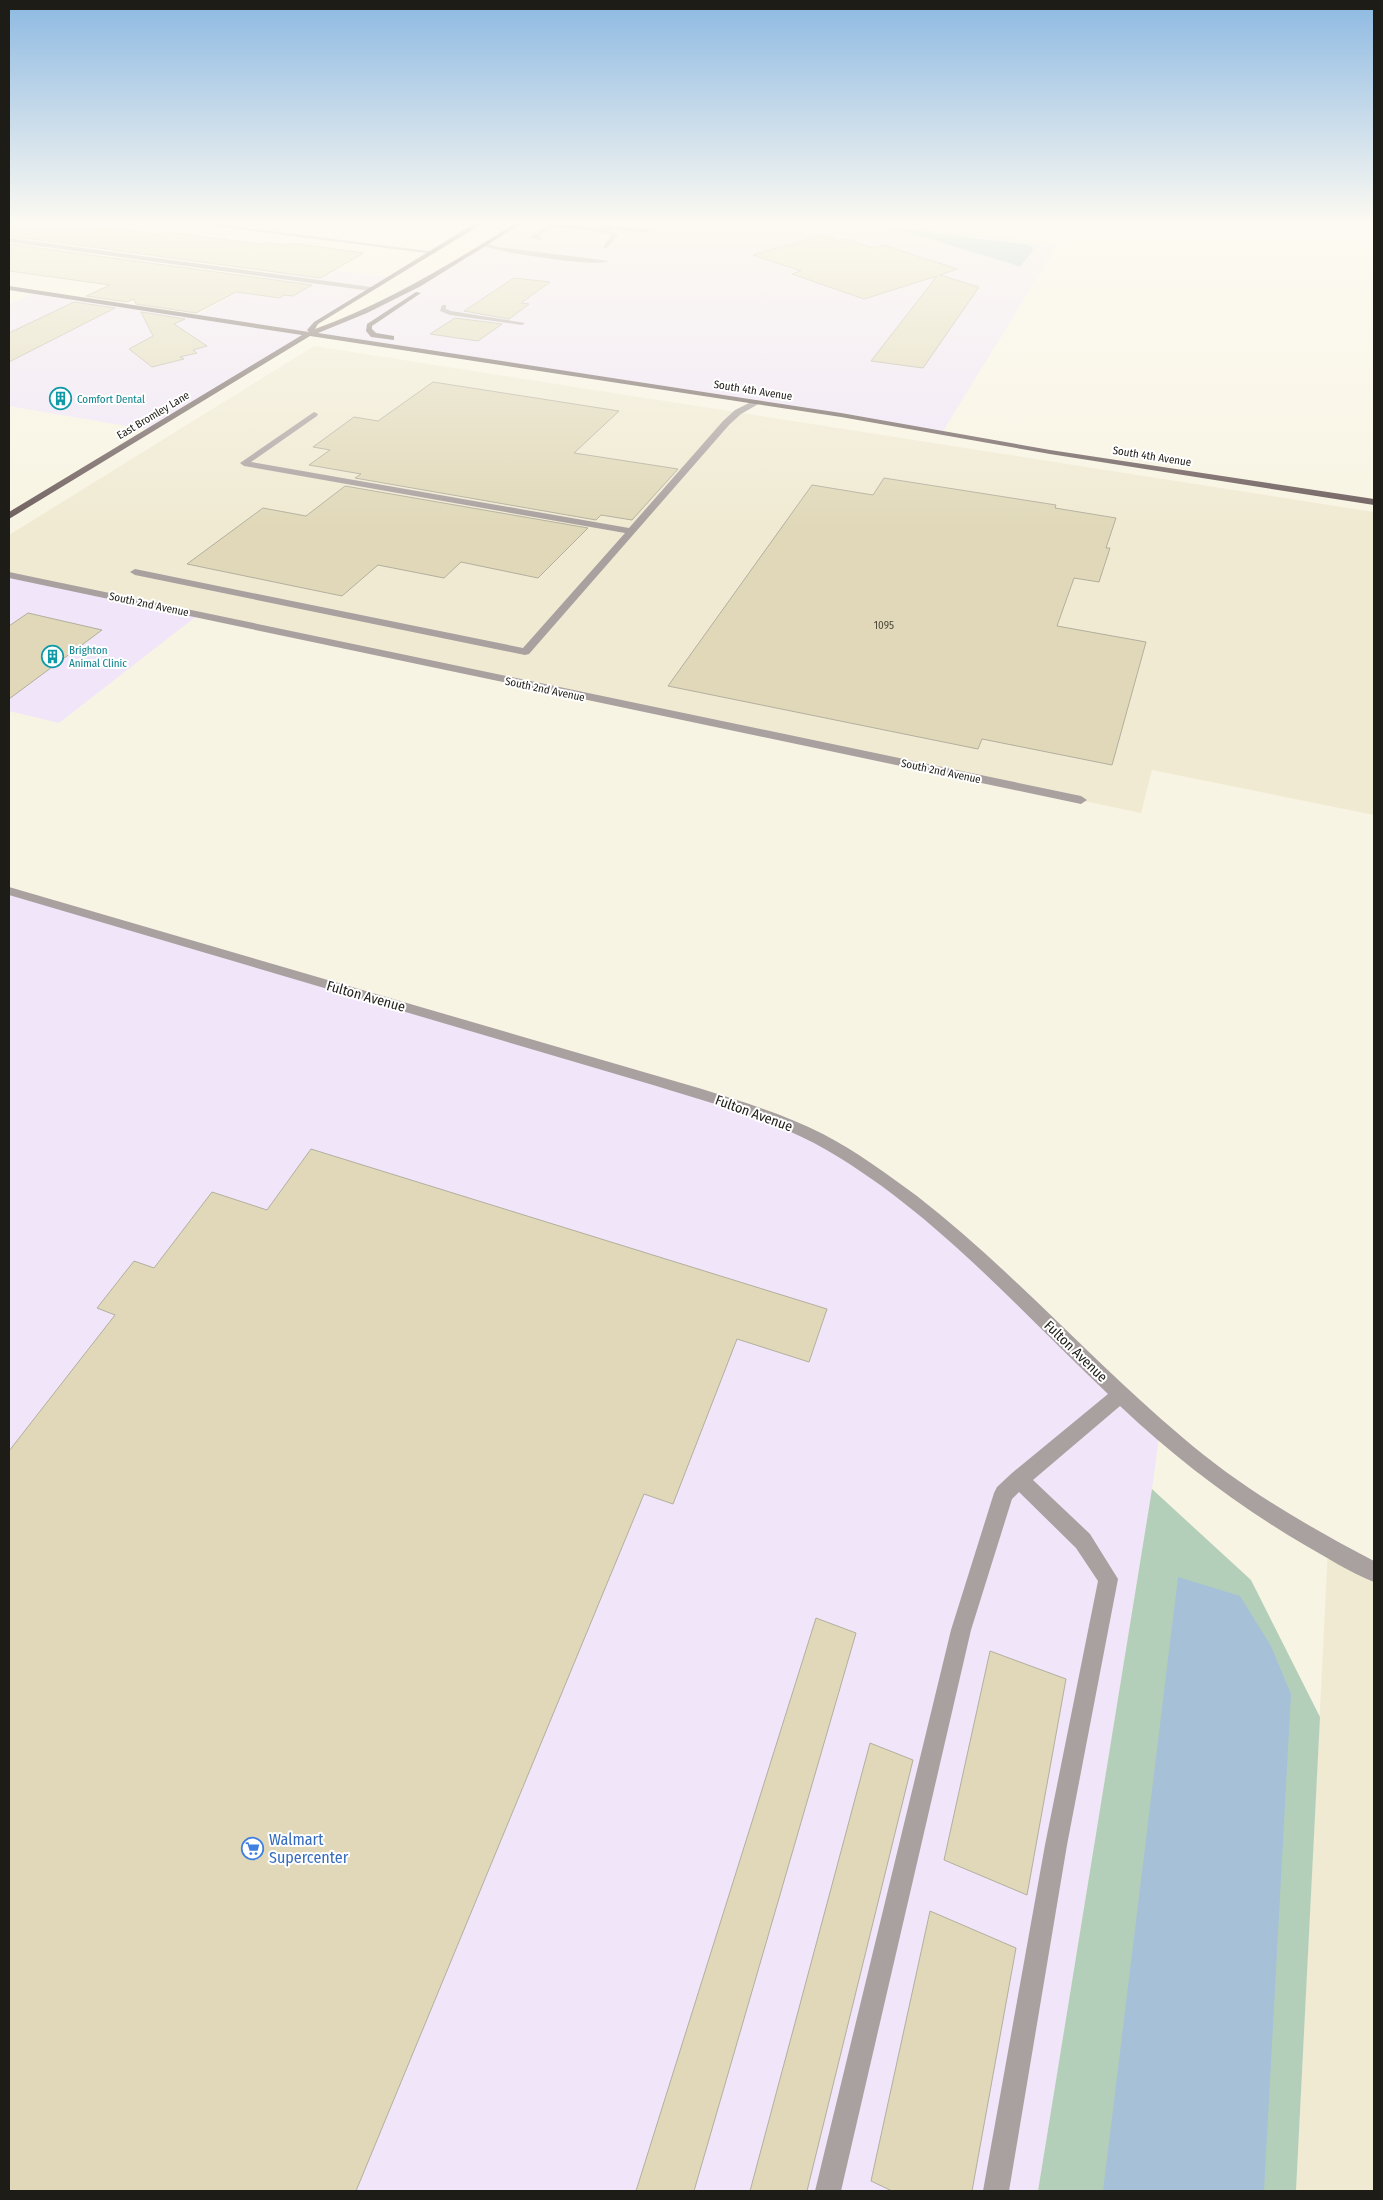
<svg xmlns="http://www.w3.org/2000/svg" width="1383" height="2200" viewBox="0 0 1383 2200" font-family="'Fira Sans Condensed',sans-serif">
<rect width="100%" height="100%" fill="#f8f4e3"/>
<path fill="#f0e5f9" d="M 521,222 L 868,222 L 1058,244 L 943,431 L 309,334 L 150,430 L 9,406 L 9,304 L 36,292 L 195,316 L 288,264 L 390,277 L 316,323 L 309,333 L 334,325 L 485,245 Z
M 9,575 L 198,615 L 59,723 L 9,711 Z
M 9,891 L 747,1109 L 876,1173 L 1160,1430 L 1152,1489 L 1038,2191 L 9,2191 Z"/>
<path fill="#f0ead2" d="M 314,346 L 1374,512 L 1374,815 L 1152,770 L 1141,813 L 9,575 L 9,535 Z
M 1328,1548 L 1374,1572 L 1374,2191 L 1296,2191 Z"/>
<path fill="#eee5fa" d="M 186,222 L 297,222 L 277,233 Z"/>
<path fill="#b4cfb9" d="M 1152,1489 L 1251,1580 L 1320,1717 L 1296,2191 L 1038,2191 Z"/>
<path fill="#a6c0d8" d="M 900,229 L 1025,244 L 1031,246 L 1033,250 L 1020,267 L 1012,264 L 917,235 L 898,231 Z
M 1178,1577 L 1240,1596 L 1271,1646 L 1291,1694 L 1264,2191 L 1103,2191 Z"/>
<path fill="#e0d8b8" stroke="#b3af9f" d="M 9,222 L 68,222 L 160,235 L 167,232 L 260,244 L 265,242 L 287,245 L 291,243 L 364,253 L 320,278 L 9,236 Z
M 821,235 L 839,241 L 846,239 L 873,248 L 883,245 L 942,264 L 957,269 L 940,275 L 979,287 L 923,368 L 871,361 L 937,276 L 864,299 L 792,274 L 801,271 L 753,255 Z
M 9,244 L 312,285 L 293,296 L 284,295 L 280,298 L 236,292 L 196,313 L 136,304 L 134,299 L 127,302 L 86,296 L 110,285 L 9,271 Z
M 514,278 L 550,282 L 521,303 L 529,304 L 509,319 L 464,311 Z
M 74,302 L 115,308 L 9,362 L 9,333 Z
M 141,312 L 185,319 L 174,324 L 207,346 L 193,350 L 197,353 L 180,357 L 184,359 L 152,367 L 129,349 L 153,336 Z
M 455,318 L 502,324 L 478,341 L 430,334 Z
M 433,382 L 619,411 L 574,453 L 678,469 L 632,520 L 601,515 L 596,520 L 355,478 L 361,474 L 309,465 L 330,450 L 313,447 L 354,417 L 378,421 Z
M 884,478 L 1056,505 L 1055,508 L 1116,518 L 1106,548 L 1110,548 L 1099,582 L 1074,578 L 1057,626 L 1146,642 L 1112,765 L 982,739 L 978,749 L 668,686 L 812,485 L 873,495 Z
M 345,486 L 588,528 L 538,578 L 461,562 L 444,578 L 378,565 L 342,596 L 187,564 L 263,508 L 306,516 Z
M 28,613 L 102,630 L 9,699 L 9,626 Z
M 311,1149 L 827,1309 L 809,1362 L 737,1339 L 673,1504 L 644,1494 L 356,2191 L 9,2191 L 9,1451 L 115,1315 L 97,1308 L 134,1261 L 154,1268 L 212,1192 L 267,1210 Z
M 816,1618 L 856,1633 L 694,2191 L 636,2191 Z
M 990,1651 L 1066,1679 L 1027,1895 L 944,1860 Z
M 870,1743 L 913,1760 L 807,2191 L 750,2191 Z
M 930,1911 L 1016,1948 L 972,2191 L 892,2191 L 871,2181 Z"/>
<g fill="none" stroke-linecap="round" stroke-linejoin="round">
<path fill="#a9a0a0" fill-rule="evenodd" d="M 183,222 L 202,222 L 436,252 L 433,254 Z
M 558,223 L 607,229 L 618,235 L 606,249 L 603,247 L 611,236 L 606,233 L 558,227 L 551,228 L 538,237 L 542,238 L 542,240 L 529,238 L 547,226 Z
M 601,225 L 646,229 L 649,231 L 646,233 L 603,228 Z
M 9,238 L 371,287 L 374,289 L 371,291 L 9,242 Z
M 485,243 L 498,247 L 609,261 C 598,268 499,252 483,246 Z
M 442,305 L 446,305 L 446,309 L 451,311 L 525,323 L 522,325 L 450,315 L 440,311 Z
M 755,400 L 762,402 L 741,414 L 729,425 L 529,654 L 525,655 L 135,575 L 130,572 L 135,569 L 523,648 L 625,533 L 244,466 L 240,463 L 314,412 L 318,414 L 317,416 L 251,462 L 629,528 L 723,421 L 735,410 Z
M 9,572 L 1081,796 L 1087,800 L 1081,804 L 9,578 Z
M 9,887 L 702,1089 C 743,1102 784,1114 823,1134 C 856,1151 887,1174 917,1196 C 1011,1269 1091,1360 1182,1437 C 1240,1487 1307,1526 1374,1561 L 1374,1582 C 1349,1572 1326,1557 1303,1544 C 1237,1505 1176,1459 1120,1406 L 1033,1480 L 1090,1534 L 1118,1579 L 1067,1845 L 1009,2191 L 983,2191 L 1045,1845 L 1098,1581 L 1076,1548 L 1019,1492 L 1012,1499 L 971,1630 L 841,2191 L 815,2191 L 951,1630 L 994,1493 L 997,1487 L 1012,1473 L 1108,1394 C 1015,1306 928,1205 814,1143 C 763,1116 707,1102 653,1085 L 9,895 Z"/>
<path fill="#6b5c5b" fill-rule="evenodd" d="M 477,222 L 485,222 L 318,324 L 315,329 C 387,303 452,263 517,222 L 524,222 L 421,286 L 367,313 L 318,333 L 841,413 L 1050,450 L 1374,499 L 1374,505 L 1050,454 L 841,417 L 310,336 L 9,519 L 9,512 L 302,335 L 9,290 L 9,286 L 309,332 L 307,330 L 314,322 Z
M 416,292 L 421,293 L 372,326 L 372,329 L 376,333 L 394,336 L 394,340 L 371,337 L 366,331 L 367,324 Z"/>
</g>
<linearGradient id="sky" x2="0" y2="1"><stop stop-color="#8db9e2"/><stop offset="0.42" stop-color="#fcfaf2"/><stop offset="1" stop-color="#fcfaf2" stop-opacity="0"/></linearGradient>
<rect width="1383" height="530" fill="url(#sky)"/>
<defs>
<symbol id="building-ring" viewBox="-11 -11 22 22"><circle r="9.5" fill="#fff" stroke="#0f9aa8" stroke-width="1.5"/><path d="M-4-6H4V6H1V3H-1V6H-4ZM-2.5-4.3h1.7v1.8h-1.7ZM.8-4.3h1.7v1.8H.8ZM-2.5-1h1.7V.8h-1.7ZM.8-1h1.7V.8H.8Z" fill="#0f9aa8"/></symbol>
<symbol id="supermarket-ring" viewBox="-11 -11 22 22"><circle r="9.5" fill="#fff" stroke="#3f7fe0" stroke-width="1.5"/><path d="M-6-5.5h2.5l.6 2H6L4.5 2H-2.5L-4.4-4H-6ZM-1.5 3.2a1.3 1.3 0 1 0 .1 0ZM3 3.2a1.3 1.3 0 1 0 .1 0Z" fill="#3f7fe0"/></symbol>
</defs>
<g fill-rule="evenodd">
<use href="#building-ring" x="48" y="386" width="25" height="25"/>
<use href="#building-ring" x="40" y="644" width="25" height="25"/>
<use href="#supermarket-ring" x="240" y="1836" width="25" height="25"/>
</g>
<g text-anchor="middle" stroke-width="4" stroke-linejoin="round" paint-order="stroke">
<g font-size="11" fill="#1e1c16" stroke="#fff">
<text transform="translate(753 390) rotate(9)" y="4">South 4th Avenue</text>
<text transform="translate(153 415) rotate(-31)" y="4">East Bromley Lane</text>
<text transform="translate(1152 456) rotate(9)" y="4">South 4th Avenue</text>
<text transform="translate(149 604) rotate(12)" y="4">South 2nd Avenue</text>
<text transform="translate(545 689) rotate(12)" y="4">South 2nd Avenue</text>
<text transform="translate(941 771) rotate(12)" y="4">South 2nd Avenue</text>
</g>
<g font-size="11" fill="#0d838f" stroke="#fff" text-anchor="start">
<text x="77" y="403">Comfort Dental</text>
<text x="69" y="654">Brighton<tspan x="69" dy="13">Animal Clinic</tspan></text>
</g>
<g font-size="11" fill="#4e4b3e">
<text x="884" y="629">1095</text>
</g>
<g font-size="14" fill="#1e1c16" stroke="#fff">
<text transform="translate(366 996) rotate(16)" y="5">Fulton Avenue</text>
<text transform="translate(754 1113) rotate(20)" y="5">Fulton Avenue</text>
<text transform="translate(1076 1351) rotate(44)" y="5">Fulton Avenue</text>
</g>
<g font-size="16" fill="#366cbe" stroke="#fff" text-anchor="start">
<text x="269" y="1845">Walmart<tspan x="269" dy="18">Supercenter</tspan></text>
</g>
</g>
<rect width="1383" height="2200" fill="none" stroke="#1e1c16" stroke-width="20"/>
</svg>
